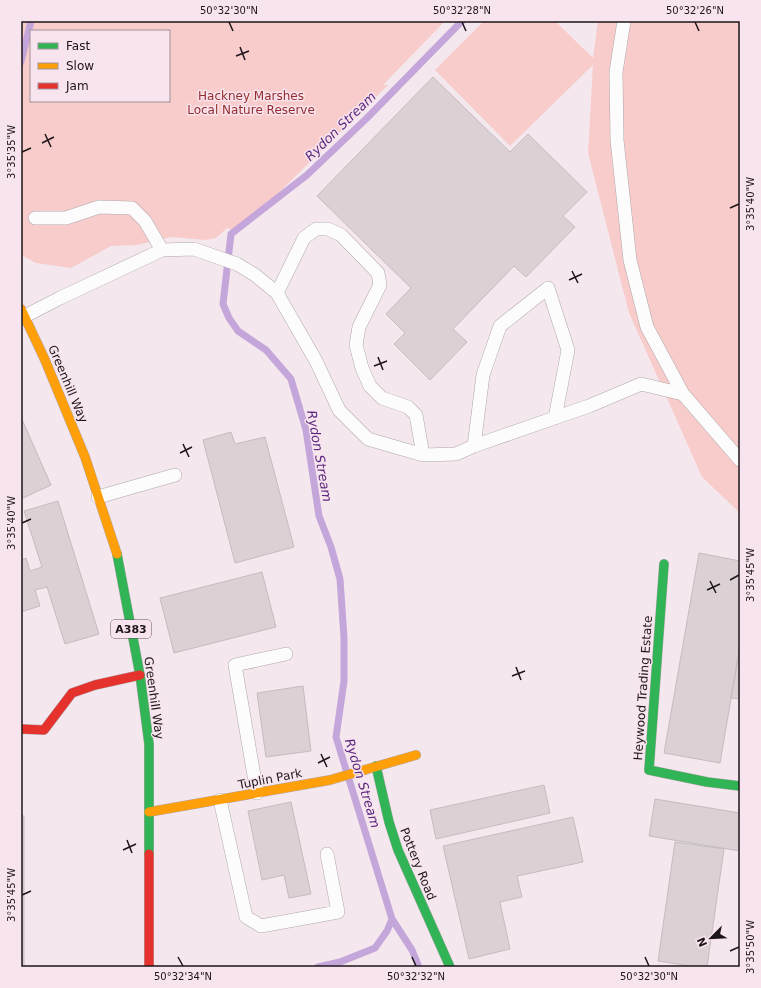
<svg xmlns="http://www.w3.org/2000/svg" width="761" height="988" viewBox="0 0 761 988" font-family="'DejaVu Sans',sans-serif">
<rect width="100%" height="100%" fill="#f4e8ee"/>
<path fill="#f8cccb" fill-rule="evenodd" d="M 21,21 L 445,21 L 383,85 L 388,85 L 239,232 L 227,228 L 216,238 L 206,240 L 171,237 L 137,245 L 111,246 L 71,268 L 36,263 L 21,255 ZM 31,31 L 169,31 L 169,101 L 31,101 Z
M 484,21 L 555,21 L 593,58 L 598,21 L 740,21 L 740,513 L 702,477 L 629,313 L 588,153 L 593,65 L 510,146 L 435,70 Z"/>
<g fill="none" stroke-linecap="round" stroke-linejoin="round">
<path stroke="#c4a6da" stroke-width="7" d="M 21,62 L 31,21
M 392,919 L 412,950 L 419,967
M 318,967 L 340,962 L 375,948 L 387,931 L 392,919 L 336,737 L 344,681 L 344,638 L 340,579 L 331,547 L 319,516 L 306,430 L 291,379 L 266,350 L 238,331 L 229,318 L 223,304 L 231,234 L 307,175 L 367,118 L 462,21"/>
</g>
<path fill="#dbd1d5" stroke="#c5bcbf" d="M 433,77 L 510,152 L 528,134 L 587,192 L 563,216 L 575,227 L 526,277 L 514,266 L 453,329 L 467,342 L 430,380 L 394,344 L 405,333 L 386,314 L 411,288 L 317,196 Z
M 21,417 L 51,485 L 21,499 Z
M 231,432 L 235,444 L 265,437 L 294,547 L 235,563 L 203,440 Z
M 58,501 L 99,634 L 65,644 L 47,587 L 35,590 L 40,606 L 21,612 L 21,560 L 26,558 L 30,571 L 42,567 L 24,511 Z
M 699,553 L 740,561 L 740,646 L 720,763 L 664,753 Z
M 262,572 L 276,627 L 174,653 L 160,598 Z
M 740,646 L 740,699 L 731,698 Z
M 303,686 L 311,751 L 266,757 L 257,693 Z
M 544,785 L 550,813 L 436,839 L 430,810 Z
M 655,799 L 740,813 L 740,851 L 649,836 Z
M 291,802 L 311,894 L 289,898 L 284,875 L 262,880 L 248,811 Z
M 21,816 L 24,816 L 24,966 L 21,966 Z
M 573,817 L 583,862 L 517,876 L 522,897 L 500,902 L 510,949 L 469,959 L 443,846 Z
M 675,842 L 724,849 L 707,967 L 697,967 L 658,961 Z"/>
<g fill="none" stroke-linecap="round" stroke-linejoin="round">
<defs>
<path id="lane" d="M 624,21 L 616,72 L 617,140 L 630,260 L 647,327 L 683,394
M 35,218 L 66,218 L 99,207 L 132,208 L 145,221 L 162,250
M 277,293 L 304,238 L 316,229 L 328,229 L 341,235 L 378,273 L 380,285 L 359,327 L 356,345 L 362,368 L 370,386 L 382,398 L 408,407 L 416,415 L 423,455
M 25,316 L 60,298 L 162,250 L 194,249 L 237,264 L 255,275 L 277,293 L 316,361 L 339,410 L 368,439 L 423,455 L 456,454 L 474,446 L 589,406 L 641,384 L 683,394 L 740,460
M 474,446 L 483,375 L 500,326 L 548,288 L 568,350 L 555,418
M 98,497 L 175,475
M 257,793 L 235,665 L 286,654
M 220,800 L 246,917 L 261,926 L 338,912 L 327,854"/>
<path id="fast" d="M 117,554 L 140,675 L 149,744 L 149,854
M 664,564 L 649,770 L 707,782 L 740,786
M 376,766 L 389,822 L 398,850 L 450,967"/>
<path id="slow" d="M 21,309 L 45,360 L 85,457 L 117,554
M 149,812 L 330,780 L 416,755"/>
<path id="jam" d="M 21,729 L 44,730 L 72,693 L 95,685 L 140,675
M 149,854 L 149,967"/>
</defs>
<use href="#lane" stroke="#afa7aa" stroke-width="14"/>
<use href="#fast" stroke="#afa7aa" stroke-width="10"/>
<use href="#slow" stroke="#afa7aa" stroke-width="10"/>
<use href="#jam" stroke="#afa7aa" stroke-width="10"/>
<use href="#lane" stroke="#fdfcfc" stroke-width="13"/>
<use href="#fast" stroke="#30b455" stroke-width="9"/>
<use href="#slow" stroke="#ff9f0a" stroke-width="9"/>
<use href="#jam" stroke="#e5322d" stroke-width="9"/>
</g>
<path fill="none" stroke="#1c1519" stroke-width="1.5" d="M 229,22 L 233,31M 462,22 L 466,31M 695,22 L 699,31M 240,47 L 245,60M 236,56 L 249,51M 45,134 L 51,147M 42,143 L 54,137M 22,152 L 31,148M 730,208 L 739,204M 572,271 L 578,283M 569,280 L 582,274M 378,357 L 383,370M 374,366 L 387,361M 183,444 L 189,457M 180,453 L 192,447M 22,523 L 31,519M 730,580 L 739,575M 710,581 L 716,593M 707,590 L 720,584M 516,667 L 521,680M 512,676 L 525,671M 321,754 L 327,767M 318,763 L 330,757M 127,840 L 132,853M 123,850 L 136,844M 22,895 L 31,891M 730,951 L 739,947M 178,957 L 183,966M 412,957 L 416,966M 645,957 L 649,966"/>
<g text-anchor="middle" stroke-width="3" stroke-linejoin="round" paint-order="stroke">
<rect fill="#f8e4ee" stroke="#5e5359" stroke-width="1" x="111" y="620" width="40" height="18" rx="3"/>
<g font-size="11" font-weight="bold" fill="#1c1519">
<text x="131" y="633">A383</text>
</g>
<g font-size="12" fill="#952d2c" stroke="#f8e4ee">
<text x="251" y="100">Hackney Marshes<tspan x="251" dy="14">Local Nature Reserve</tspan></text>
</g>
<g font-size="12" fill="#1c1519" stroke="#f8e4ee">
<text transform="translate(68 384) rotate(67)" y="4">Greenhill Way</text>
<text transform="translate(643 688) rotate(-86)" y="4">Heywood Trading Estate</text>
<text transform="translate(154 698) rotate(82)" y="4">Greenhill Way</text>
<text transform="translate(270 779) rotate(-11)" y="4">Tuplin Park</text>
<text transform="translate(418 864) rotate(68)" y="4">Pottery Road</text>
</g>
<g font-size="13" font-style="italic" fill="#5b2a7f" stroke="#f8e4ee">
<text transform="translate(340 126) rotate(-44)" y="5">Rydon Stream</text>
<text transform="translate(320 456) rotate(80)" y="5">Rydon Stream</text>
<text transform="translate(363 783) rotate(73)" y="5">Rydon Stream</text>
</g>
</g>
<rect width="761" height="988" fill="none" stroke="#f8e4ee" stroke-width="44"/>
<rect x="30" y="30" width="140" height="72" fill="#f8e4ee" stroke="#a09199"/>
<rect x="38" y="43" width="20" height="6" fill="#30b455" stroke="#a09199"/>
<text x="66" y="50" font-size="12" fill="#1c1519">Fast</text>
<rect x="38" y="63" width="20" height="6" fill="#ff9f0a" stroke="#a09199"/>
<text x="66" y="70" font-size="12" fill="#1c1519">Slow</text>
<rect x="38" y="83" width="20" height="6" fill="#e5322d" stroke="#a09199"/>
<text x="66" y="90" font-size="12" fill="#1c1519">Jam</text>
<g transform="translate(711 938) rotate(246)" stroke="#f8e4ee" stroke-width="3" paint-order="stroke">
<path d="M0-3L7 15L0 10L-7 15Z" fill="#1c1519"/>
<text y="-6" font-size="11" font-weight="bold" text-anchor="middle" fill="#1c1519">N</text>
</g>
<rect x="22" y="22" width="717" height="944" fill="none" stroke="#1c1519" stroke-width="1.5"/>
<g font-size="10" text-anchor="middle" fill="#1c1519">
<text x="229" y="14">50°32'30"N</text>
<text x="462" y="14">50°32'28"N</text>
<text x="695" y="14">50°32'26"N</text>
<text transform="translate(11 152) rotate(-90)" y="4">3°35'35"W</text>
<text transform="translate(750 204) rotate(-90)" y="4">3°35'40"W</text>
<text transform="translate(11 523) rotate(-90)" y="4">3°35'40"W</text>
<text transform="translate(750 575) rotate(-90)" y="4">3°35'45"W</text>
<text transform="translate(11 895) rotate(-90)" y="4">3°35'45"W</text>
<text transform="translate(750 947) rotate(-90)" y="4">3°35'50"W</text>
<text x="183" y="980">50°32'34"N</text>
<text x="416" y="980">50°32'32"N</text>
<text x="649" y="980">50°32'30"N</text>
</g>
</svg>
